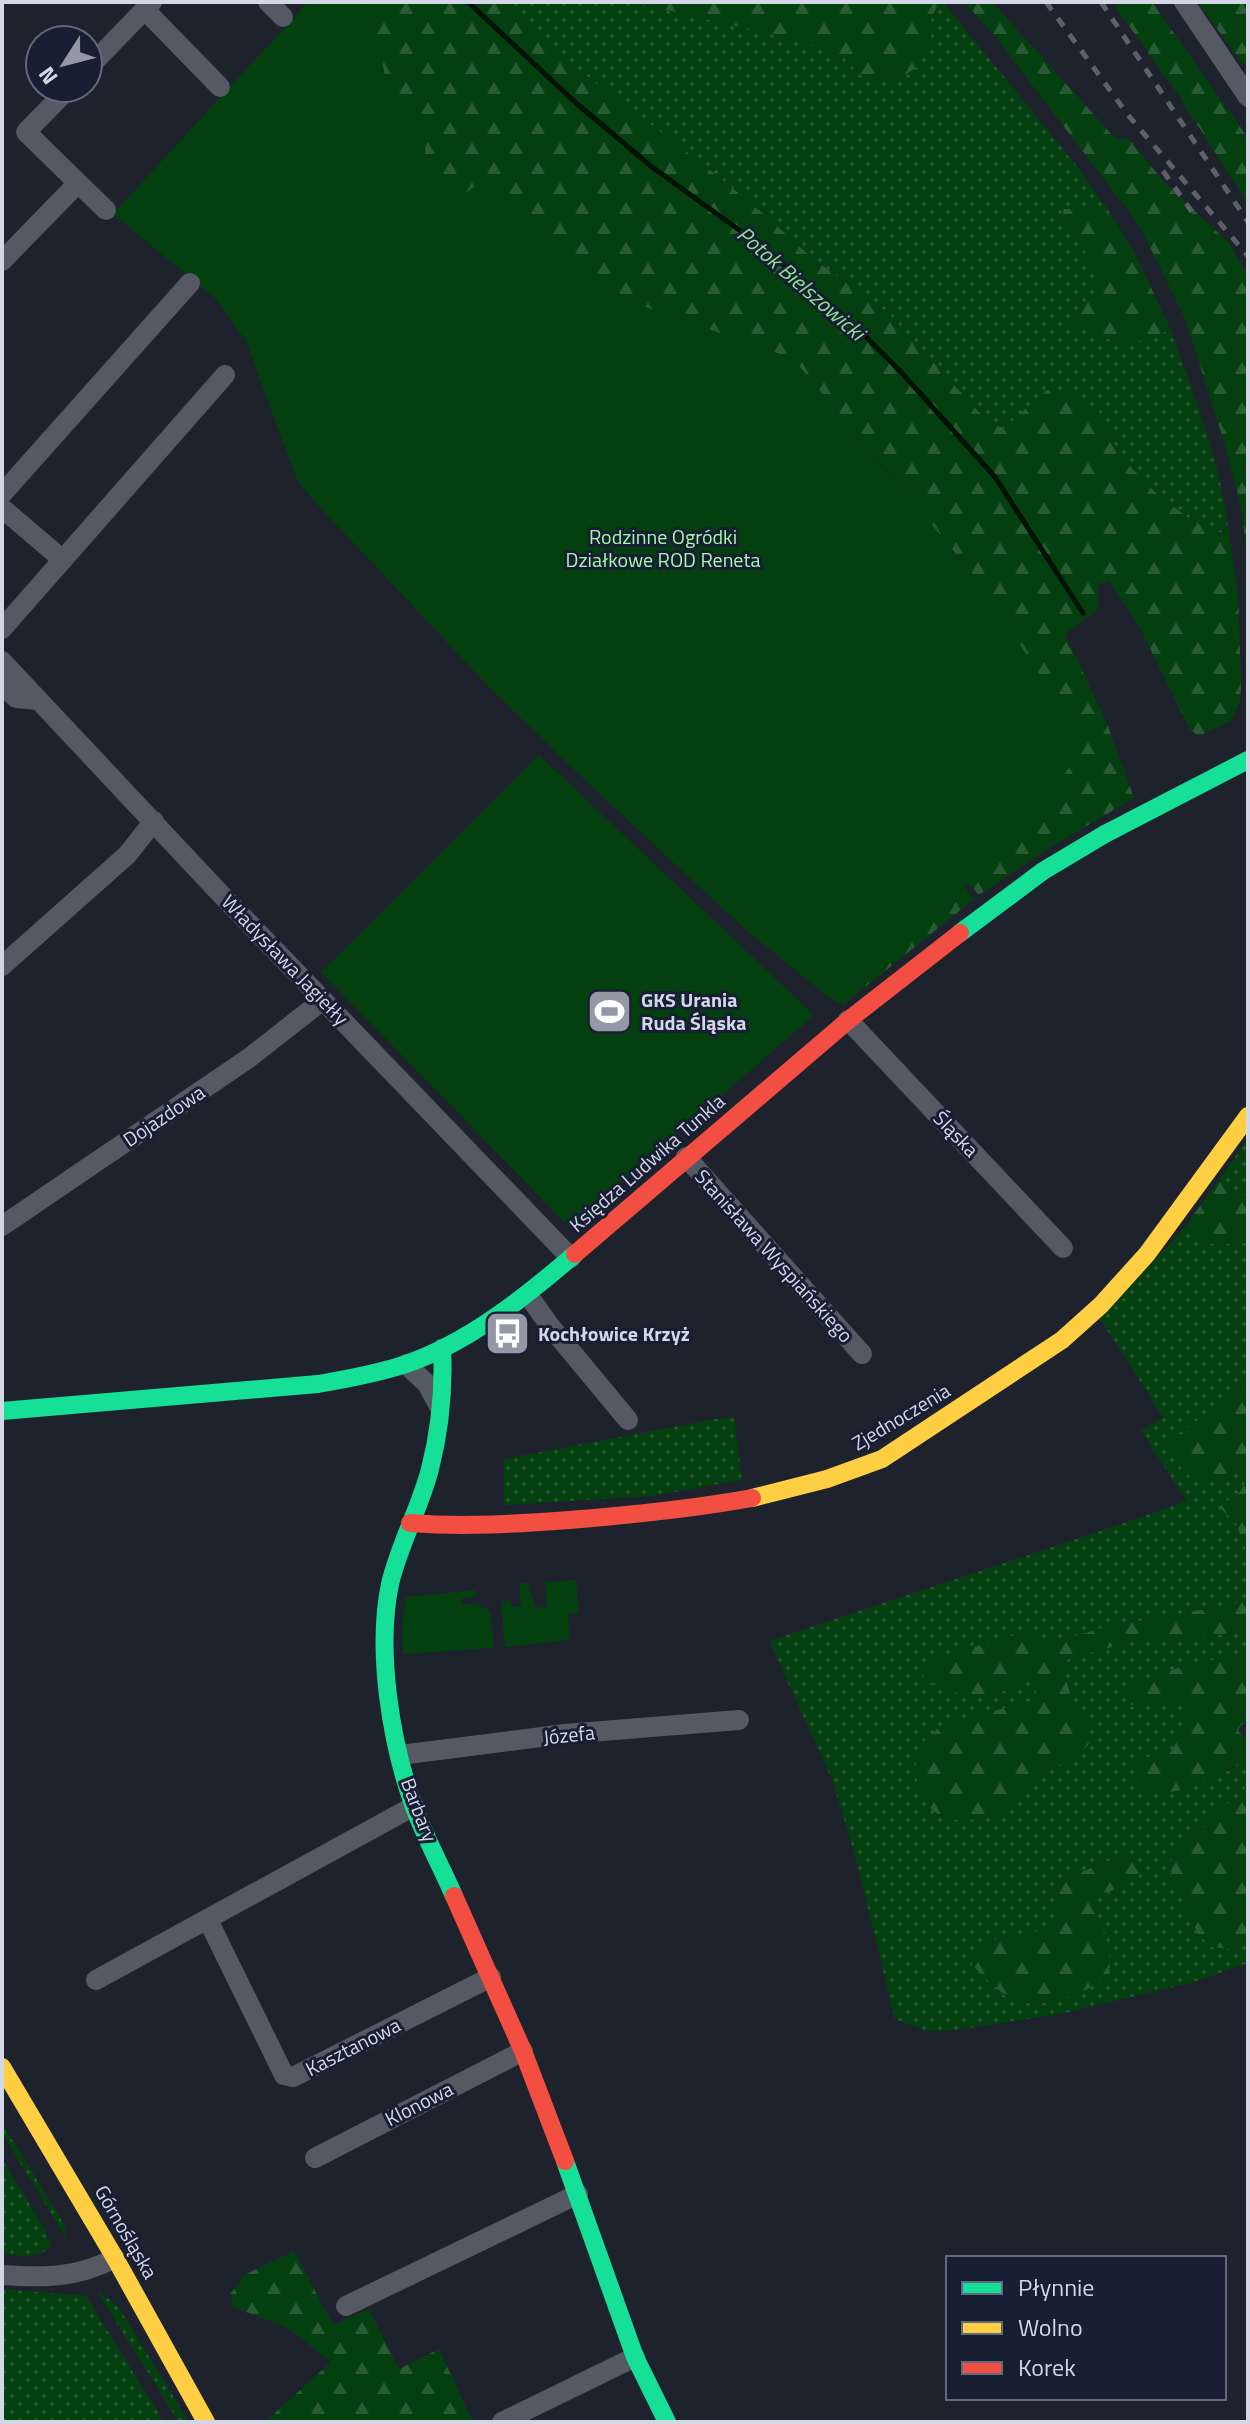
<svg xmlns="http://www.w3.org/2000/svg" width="1250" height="2424" viewBox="0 0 1250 2424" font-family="'Titillium Web',sans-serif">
<defs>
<pattern id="grass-dots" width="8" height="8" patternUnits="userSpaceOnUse" patternTransform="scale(2)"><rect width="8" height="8" fill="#043f10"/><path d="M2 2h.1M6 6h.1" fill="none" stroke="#285a33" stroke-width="1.8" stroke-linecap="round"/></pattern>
<pattern id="forest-firs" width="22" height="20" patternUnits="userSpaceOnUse" patternTransform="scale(2)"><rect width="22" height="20" fill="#043f10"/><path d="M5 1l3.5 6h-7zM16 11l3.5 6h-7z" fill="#285a33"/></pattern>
</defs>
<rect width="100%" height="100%" fill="#1e222d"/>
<path fill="url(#grass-dots)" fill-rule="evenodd" d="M 502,2 L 632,2 L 802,41 L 844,58 L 864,78 L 931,42 L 931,19 L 939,2 L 943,2 L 1079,169 L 1115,220 L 1089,208 L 1062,225 L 1085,251 L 1100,277 L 1093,298 L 1164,332 L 1170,328 C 1194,396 1222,464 1229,536 L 1192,521 L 1155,492 L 1120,456 L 1099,412 L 1004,428 L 989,423 L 887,312 L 811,257 L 765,215 L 700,162 L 552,50 Z
M 1248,1139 L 1248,1197 L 1218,1181 Z
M 1184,1228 L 1212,1244 L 1248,1243 L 1248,1383 L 1226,1402 L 1168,1440 L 1201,1485 L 1248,1469 L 1248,1477 L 1241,1492 L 1236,1523 L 1248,1555 L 1248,1601 L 1099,1629 L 1047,1644 L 1027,1632 L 948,1654 L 922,1665 L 999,1692 L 1027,1681 L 1034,1682 L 1038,1699 L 936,1729 L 1015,1805 L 1038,1771 L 1054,1768 L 1085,1722 L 1073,1703 L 1062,1665 L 1069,1658 L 1136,1641 L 1208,1637 L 1248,1629 L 1248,1656 C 1206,1658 1168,1669 1130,1686 L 1131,1705 L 1179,1702 L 1189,1720 L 1171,1752 L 1228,1771 L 1248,1756 C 1248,1793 1246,1801 1208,1809 L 1205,1826 L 1189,1839 L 1172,1847 C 1167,1897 1197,1916 1228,1949 L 1248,1945 L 1248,1963 L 1194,1982 L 1060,2014 L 948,2031 L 927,2031 L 895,2019 L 856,1859 L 832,1779 L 769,1641 C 908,1594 1048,1550 1187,1501 L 1141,1431 L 1163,1417 L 1100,1319 ZM 1125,1855 L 1137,1862 L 1121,1889 L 1105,1891 L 1094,1899 L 1093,1907 L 1102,1924 L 1006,1997 L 973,1965 L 980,1942 C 999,1938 1053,1937 1055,1914 C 1056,1905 1053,1895 1052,1887 L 1058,1881 Z
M 734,1417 L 742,1480 L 650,1496 L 504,1505 L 504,1459 L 715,1419 Z
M 2,2123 L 64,2224 L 66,2238 L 2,2133 Z
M 2,2159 L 44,2228 L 51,2246 C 37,2260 20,2255 2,2254 Z
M 2,2289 L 86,2296 L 164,2422 L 2,2422 Z
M 98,2293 L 111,2300 L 121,2311 L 189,2422 L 179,2422 Z"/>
<path fill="url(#forest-firs)" d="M 367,2 L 502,2 L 552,50 L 700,162 L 765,215 L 811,257 L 887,312 L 989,423 L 1004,428 L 1047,390 L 1077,396 L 1099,412 L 1120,456 L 1155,492 L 1192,521 L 1229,536 L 1238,590 L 1241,683 L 1240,701 L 1231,721 L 1199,736 L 1190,730 L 1138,624 L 1109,581 L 1098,584 L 1098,609 L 1065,634 L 1107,723 L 1134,798 L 1046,850 L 979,895 L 968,883 L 1025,828 L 975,577 L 878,460 L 793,359 L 628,301 L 483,181 L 461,197 L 425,164 L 425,141 L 397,109 L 385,76 Z
M 632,2 L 939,2 L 931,19 L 931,42 L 918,67 L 897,79 L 864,78 L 844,58 L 802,41 Z
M 960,2 L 992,2 L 1115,138 L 1129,139 L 1164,182 L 1230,244 L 1248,277 L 1248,564 L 1242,511 L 1225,445 L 1185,318 L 1139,225 L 994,35 L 965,3 Z
M 1112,2 L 1152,2 L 1248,138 L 1248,204 L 1179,96 Z
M 1198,2 L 1248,2 L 1248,66 L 1240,61 Z
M 1089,208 L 1115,220 L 1139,262 L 1170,328 C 1136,353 1100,340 1067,321 L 1093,298 L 1099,277 L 1085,251 L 1061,225 L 1064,209 Z
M 964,887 L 974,899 L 843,1005 L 831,999 L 898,950 Z
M 1218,1181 L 1248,1197 L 1248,1243 L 1212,1244 L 1184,1228 Z
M 1248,1383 L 1248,1469 L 1201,1485 L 1182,1470 L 1168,1440 L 1226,1402 Z
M 1248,1477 L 1248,1556 L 1236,1523 L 1219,1507 L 1240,1492 Z
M 1248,1601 L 1248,1629 L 1208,1637 L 1136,1641 L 1069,1658 L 1062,1665 L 1073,1703 L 1085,1722 L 1092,1740 C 1078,1759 1061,1767 1038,1771 C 1031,1782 1024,1800 1013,1806 C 995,1818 955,1827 936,1813 C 912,1794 908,1751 933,1732 C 952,1718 1013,1708 1038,1698 L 1034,1683 C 1023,1680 1014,1687 1004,1691 C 977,1701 947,1694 924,1678 L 922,1665 L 948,1654 L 1027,1632 L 1047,1644 L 1099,1629 Z
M 1248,1656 L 1248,1723 L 1241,1725 L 1238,1731 L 1248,1740 L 1248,1756 C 1219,1777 1178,1798 1142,1793 L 1136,1775 L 1136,1760 L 1171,1752 L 1189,1720 L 1179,1702 L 1131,1705 L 1130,1686 C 1168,1669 1206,1658 1248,1656 Z
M 1248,1784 L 1248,1945 L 1228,1949 L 1212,1947 L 1198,1934 L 1171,1877 L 1172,1847 L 1189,1839 L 1205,1827 L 1208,1808 C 1225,1805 1241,1802 1248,1784 Z
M 1125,1855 L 1137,1862 L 1140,1871 C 1124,1896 1114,1884 1094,1899 C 1093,1909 1098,1914 1101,1923 C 1108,1940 1111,1957 1109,1975 C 1086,1994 1038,2013 1010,1998 C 996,1991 984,1975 972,1965 L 972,1952 L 980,1942 C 999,1938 1053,1937 1055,1913 C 1056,1905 1053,1895 1052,1887 L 1058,1881 Z
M 294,2251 L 333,2325 L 369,2309 L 399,2369 L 439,2349 L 473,2422 L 265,2422 L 331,2362 L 288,2328 L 233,2307 L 231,2293 L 244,2275 Z"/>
<path fill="#043f10" d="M 308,2 L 367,2 L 385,76 L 397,109 L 425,141 L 425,164 L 461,197 L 483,180 L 628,301 L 793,359 L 975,577 L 1086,744 L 1025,828 L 898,950 L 831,999 L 747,931 L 591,786 L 488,686 L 315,502 L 297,480 L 246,341 L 215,298 L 113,214 Z
M 539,755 L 814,1015 L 570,1228 L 321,972 Z
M 576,1580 L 579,1613 L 568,1614 L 570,1640 L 505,1647 L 501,1602 L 511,1600 L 512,1607 L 521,1606 L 519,1583 L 528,1583 L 536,1608 L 547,1606 L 545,1582 Z
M 476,1590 L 476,1597 L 462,1598 L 462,1604 L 476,1604 L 490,1611 L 494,1648 L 403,1654 L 402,1629 L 405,1597 Z"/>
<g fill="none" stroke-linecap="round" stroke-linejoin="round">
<path stroke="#041206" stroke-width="5" d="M 468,2 L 576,103 L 652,167 L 760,245 L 855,326 L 901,372 L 995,477 L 1083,613"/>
<path stroke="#555963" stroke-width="20" d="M 268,2 L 283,17
M 1184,2 L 1248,97
M 145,10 L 220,87
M 88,68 L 152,2
M 78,183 L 106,210
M 2,261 L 78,183 L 26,132 L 69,88
M 2,494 L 190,283
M 2,508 L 63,560
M 2,629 L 225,375
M 2,661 L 215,888 L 571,1258
M 2,685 L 16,698 L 38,700
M 2,966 L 127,855 L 154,821
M 848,1020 L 1063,1248
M 686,1157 L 862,1354
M 2,1226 L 249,1058 L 323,1000
M 528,1295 L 550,1326 L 628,1420
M 406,1364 L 427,1384 L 439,1406
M 400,1755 L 565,1734 L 739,1720
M 208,1920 L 284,2075 L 293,2077 L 491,1977
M 96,1980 L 414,1806
M 315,2158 L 523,2051
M 2,2275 C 43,2278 78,2278 115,2258
M 346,2306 L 578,2194
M 502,2422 L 635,2357"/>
<path stroke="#16e098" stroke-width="18" d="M 960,933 L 1043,871 L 1105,834 L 1248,760
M 442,1348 C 444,1388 440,1430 430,1469 C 420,1508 399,1545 390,1584 C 376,1651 391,1743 414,1807 C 425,1837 441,1866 454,1896
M 2,1411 L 318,1384 C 347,1379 375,1374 403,1365 C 467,1344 525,1297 575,1254
M 565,2161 L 635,2357 L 667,2422"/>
<path stroke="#ffcf43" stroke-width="18" d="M 752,1498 L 827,1479 L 882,1459 L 1062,1340 L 1101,1305 L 1147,1254 L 1248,1116
M 2,2067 L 115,2258 L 206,2422"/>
<path stroke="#f24e42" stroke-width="18" d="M 575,1254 L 851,1018 L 960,933
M 410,1523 C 463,1527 516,1524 569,1520 C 631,1515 692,1509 752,1498
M 454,1896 L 523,2051 L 565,2161"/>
<path stroke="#5d6069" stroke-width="5" stroke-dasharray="10 10" stroke-linecap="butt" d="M 1046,2 L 1128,115 L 1248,256
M 1101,2 L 1248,222
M 1163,171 L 1195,216"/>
</g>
<defs>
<symbol id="stadium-square" viewBox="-11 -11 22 22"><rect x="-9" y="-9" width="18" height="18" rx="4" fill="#9498a6" stroke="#181e33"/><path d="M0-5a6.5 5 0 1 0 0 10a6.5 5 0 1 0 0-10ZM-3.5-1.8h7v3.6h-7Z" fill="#fff"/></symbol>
<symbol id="bus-square" viewBox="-11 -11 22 22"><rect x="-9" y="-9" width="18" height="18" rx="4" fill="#9498a6" stroke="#181e33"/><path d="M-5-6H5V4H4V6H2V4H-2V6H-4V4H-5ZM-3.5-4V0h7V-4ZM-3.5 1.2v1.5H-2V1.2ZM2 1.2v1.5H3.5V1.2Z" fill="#fff"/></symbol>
</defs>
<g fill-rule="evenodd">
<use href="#stadium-square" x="584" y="986" width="51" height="51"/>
<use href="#bus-square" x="482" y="1308" width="51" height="51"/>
</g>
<g text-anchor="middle" stroke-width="6" stroke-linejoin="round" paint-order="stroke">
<g font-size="20" fill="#a4f9a8" stroke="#181e33">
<text x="663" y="544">Rodzinne Ogródki<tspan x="663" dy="23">Działkowe ROD Reneta</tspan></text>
</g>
<g font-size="20" fill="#d3d8e7" stroke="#181e33">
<text transform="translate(285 960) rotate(46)" y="7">Władysława Jagiełły</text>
<text transform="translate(164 1116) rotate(-34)" y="7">Dojazdowa</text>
<text transform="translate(956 1134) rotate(46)" y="7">Śląska</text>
<text transform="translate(647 1163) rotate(-41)" y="7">Księdza Ludwika Tunkla</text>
<text transform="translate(774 1256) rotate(48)" y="7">Stanisława Wyspiańskiego</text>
<text transform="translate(901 1417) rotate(-31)" y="7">Zjednoczenia</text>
<text transform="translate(569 1735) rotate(-6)" y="7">Józefa</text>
<text transform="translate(419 1810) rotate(69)" y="7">Barbary</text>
<text transform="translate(353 2047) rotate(-27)" y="7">Kasztanowa</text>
<text transform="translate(419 2104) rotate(-27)" y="7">Klonowa</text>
<text transform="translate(126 2232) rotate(60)" y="7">Górnośląska</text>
</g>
<g font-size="20" font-weight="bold" fill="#d3d8e7" stroke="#181e33" text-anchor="start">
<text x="641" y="1007">GKS Urania<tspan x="641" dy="23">Ruda Śląska</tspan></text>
<text x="538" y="1341">Kochłowice Krzyż</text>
</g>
<g font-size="22" font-style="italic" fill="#8ee292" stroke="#181e33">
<text transform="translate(801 283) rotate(41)" y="8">Potok Bielszowicki</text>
</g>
</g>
<rect width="1250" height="2424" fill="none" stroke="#d3d8e7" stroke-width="8"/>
<rect x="946" y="2256" width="280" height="144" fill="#181e33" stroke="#63687b" stroke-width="2"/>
<rect x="962" y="2282" width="40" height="12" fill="#16e098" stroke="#63687b" stroke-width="2"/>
<text x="1018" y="2296" font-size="24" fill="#d3d8e7">Płynnie</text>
<rect x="962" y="2322" width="40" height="12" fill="#ffcf43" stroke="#63687b" stroke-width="2"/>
<text x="1018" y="2336" font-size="24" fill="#d3d8e7">Wolno</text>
<rect x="962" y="2362" width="40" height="12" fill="#f24e42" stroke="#63687b" stroke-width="2"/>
<text x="1018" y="2376" font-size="24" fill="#d3d8e7">Korek</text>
<g transform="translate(64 64) rotate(234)"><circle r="38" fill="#181e33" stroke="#63687b" stroke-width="2"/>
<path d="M0-6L14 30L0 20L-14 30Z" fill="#9498a6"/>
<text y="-12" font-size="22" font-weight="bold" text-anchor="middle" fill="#d3d8e7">N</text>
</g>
</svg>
